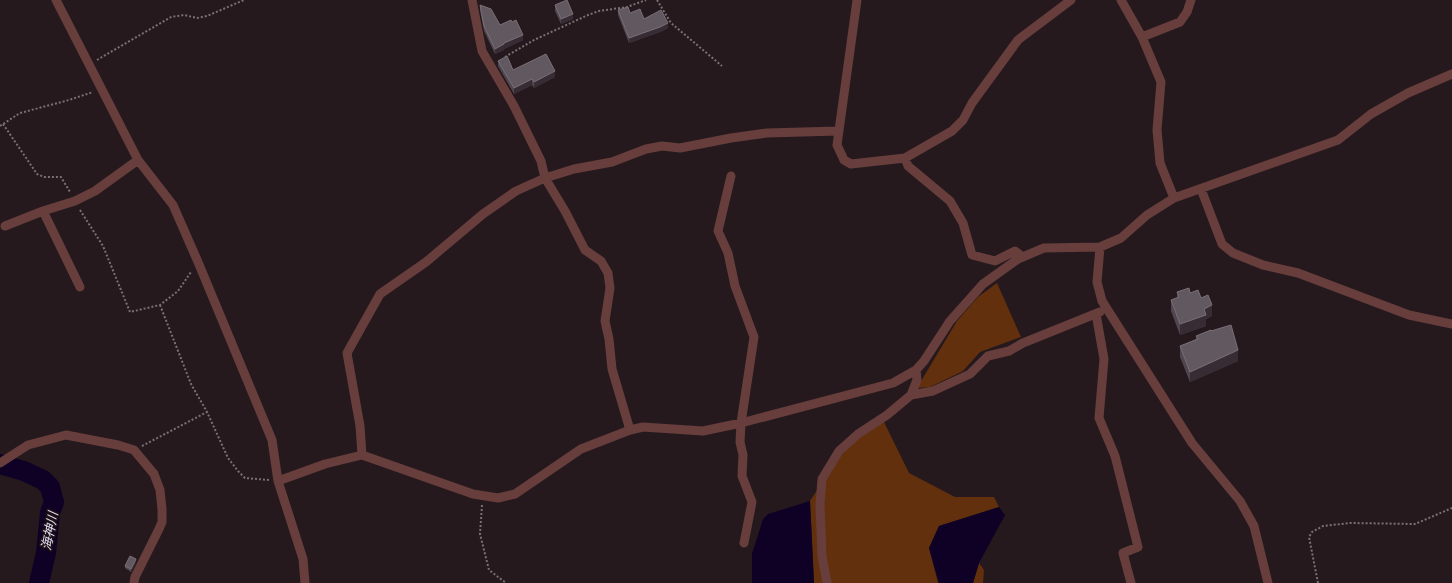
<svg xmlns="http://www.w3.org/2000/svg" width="1452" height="583" viewBox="0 0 1452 583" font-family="'Exo 2','Noto Sans JP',sans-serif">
<rect width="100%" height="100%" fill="#25191e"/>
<path fill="#63300e" d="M 997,283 L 1021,337 L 980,352 L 963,371 L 930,387 L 917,388 L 957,321 L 978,297 Z
M 883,420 L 909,473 L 955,497 L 994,497 L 999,507 L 939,526 L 929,548 L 938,583 L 814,583 L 810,501 L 849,442 Z
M 979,563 L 984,570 L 983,583 L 973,583 Z"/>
<path fill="#0f0025" d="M 810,501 L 814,583 L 752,583 L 752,554 L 763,519 L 768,514 Z
M 999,507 L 1005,515 L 979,563 L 973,583 L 939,583 L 929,548 L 939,526 Z"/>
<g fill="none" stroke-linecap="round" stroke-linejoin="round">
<path stroke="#0f0025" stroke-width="20" d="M 0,464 L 24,471 L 43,480 L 50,487 L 54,502 L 50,513 L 46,553 L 39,583"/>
<path stroke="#7b7074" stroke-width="2" stroke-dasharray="2 2" stroke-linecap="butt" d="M 657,0 L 671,23 L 722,66
M 505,57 L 534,40 L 588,15 L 599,11 L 627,7 L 646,0
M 97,60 L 171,17 L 184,15 L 197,18 L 207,16 L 244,0
M 3,124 L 37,174 L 44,177 L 61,177 L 70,192
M 0,126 L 20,113 L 69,100 L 93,92
M 80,210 L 103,246 L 130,312 L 160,305 L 178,291 L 191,272
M 160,305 L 191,384 L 207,412 L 228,458 L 238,471 L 245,478 L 269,480
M 142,446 L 207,412
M 482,505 L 480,534 L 489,570 L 506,583
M 1318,583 L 1309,537 L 1312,532 L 1323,526 L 1350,523 L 1415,524 L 1452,508"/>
<path stroke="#673e3c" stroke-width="9" d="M 56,0 L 138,160 L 173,205 L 198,262 L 272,440 L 278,481 L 303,559 L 305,583
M 472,0 L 482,51 L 514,106 L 541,161 L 545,178 L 565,211 L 585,250 L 601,261 L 608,273 L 610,288 L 605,321 L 609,339 L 612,369 L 630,430
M 857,0 L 837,145 L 844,160 L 851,164 L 905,158 L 952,131 L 963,120 L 972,103 L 1018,40 L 1071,0
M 1121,0 L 1142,37 L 1161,82 L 1157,130 L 1160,163 L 1174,198
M 1142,37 L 1180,22 L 1187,12 L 1191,0
M 905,158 L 908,166 L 950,201 L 963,223 L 972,255 L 995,261 L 1015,251 L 1023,257
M 731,176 L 718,231 L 728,253 L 735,286 L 754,337 L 741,423 L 740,442 L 743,455 L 742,476 L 752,502 L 744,543
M 1201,189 L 1222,244 L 1233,253 L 1263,265 L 1298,273 L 1409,315 L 1452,324
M 43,211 L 80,287
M 5,226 L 43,211 L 75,201 L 95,191 L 138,160
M 1100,247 L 1097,282 L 1102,301 L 1192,443 L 1240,501 L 1254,526 L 1268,583
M 1096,314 L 1104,359 L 1099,418 L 1115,456 L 1138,547 L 1123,553 L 1131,583
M 911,395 L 933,391 L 970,374 L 988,356 L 1009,351 L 1023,343 L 1100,312
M 362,455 L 360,426 L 347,353 L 380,294 L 426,262 L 483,214 L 516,191 L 545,178 L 574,169 L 612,162 L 646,149 L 662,146 L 680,148 L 731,138 L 767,133 L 838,131
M 0,463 L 28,445 L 66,435 L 118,445 L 134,450 L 154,474 L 160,490 L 162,509 L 162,522 L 159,529 L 135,577 L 134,583
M 278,481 L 325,464 L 362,455 L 473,494 L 498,498 L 515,494 L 581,449 L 630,430 L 643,427 L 703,431 L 741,423 L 893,383 L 916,370 L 924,361 L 950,321 L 983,284 L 1018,259 L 1044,248 L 1100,247 L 1121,238 L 1147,215 L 1174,198 L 1338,140 L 1371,114 L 1408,93 L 1452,74
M 827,583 L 822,556 L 820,505 L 822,479 L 839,451 L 858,434 L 887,415 L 911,395 L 917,380 L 916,370"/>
</g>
<path fill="#50464f" d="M 480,5 L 500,25 L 523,40 L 504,49 L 504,50 L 495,54 L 484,31 L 480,10 Z
M 555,5 L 573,19 L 561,24 L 555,11 Z
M 618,10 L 630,13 L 668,28 L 660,32 L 629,43 L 618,15 Z
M 498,61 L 513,70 L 555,77 L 534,88 L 532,85 L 514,94 L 498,66 Z
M 1177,292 L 1190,293 L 1201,298 L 1212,316 L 1206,319 L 1206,326 L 1180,335 L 1171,311 L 1171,300 L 1177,298 Z
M 1211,331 L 1238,361 L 1190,382 L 1180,357 L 1180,346 L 1196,339 L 1196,336 Z
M 136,562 L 131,572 L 125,568 L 125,566 Z"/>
<path fill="#372c34" d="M 573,14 L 573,19 L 561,24 L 561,19 Z
M 668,23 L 668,28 L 660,32 L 629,43 L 629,38 Z
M 523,35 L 523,40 L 504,49 L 504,50 L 495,54 L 495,49 L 504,43 Z
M 555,71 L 555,77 L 534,88 L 534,82 Z
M 532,79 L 532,85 L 514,94 L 514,88 Z
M 1212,305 L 1212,316 L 1206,319 L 1206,326 L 1180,335 L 1180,324 L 1204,309 Z
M 1238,350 L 1238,361 L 1190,382 L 1190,372 Z
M 136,559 L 136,562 L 131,572 L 131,569 Z"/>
<path fill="#615860" stroke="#796f77" d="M 567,0 L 573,14 L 561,19 L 555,5 Z
M 480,5 L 491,9 L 500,25 L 511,20 L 512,22 L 516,20 L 523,35 L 504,43 L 504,44 L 495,49 L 484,26 Z
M 628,7 L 630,13 L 640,9 L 644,19 L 661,10 L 668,23 L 660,27 L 629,38 L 618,10 Z
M 546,54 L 555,71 L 534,82 L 532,79 L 514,88 L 498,61 L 507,56 L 513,70 Z
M 1189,288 L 1190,293 L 1198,290 L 1201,298 L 1208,295 L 1212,305 L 1204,309 L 1206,315 L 1180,324 L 1171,300 L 1179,297 L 1177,292 Z
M 1231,325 L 1238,350 L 1190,372 L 1180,346 L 1198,339 L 1196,336 L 1211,330 L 1211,331 Z
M 130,556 L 136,559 L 131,569 L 125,566 Z"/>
<g text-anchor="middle" stroke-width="3.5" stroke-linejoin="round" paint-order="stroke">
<g font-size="13" font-style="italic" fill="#e0daf1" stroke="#1c1015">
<text transform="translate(49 531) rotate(-79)" y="5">海神川</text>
</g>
</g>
</svg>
